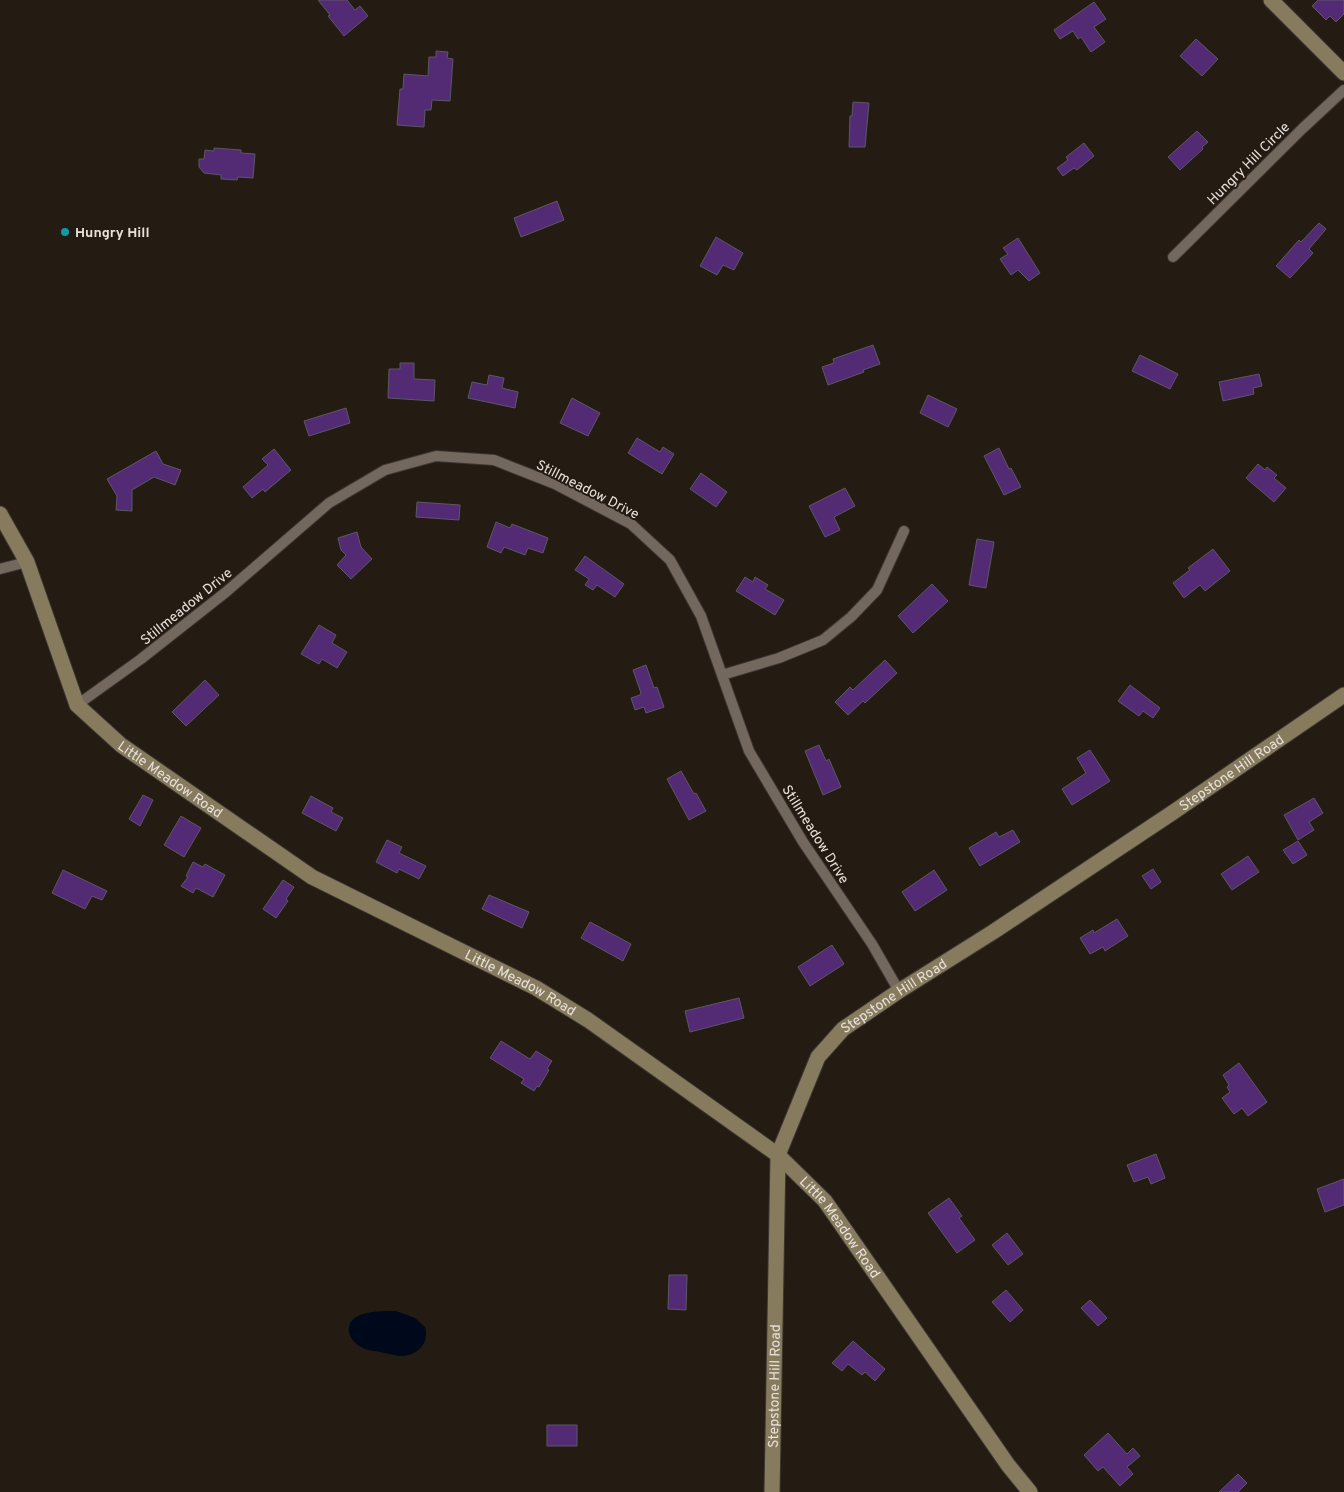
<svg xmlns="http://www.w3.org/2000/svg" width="1344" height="1492" viewBox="0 0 1344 1492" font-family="Overpass,sans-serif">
<rect width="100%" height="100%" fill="#241b13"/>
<path fill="#00081c" d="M 396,1311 L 415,1318 L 425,1327 C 430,1344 416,1357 399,1356 C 393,1355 386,1353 380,1352 C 374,1351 366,1350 361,1347 C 356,1344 350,1339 349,1332 C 346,1310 382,1311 396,1311 Z"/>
<path fill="#532b75" stroke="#5d5764" d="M 318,0 L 347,0 L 355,10 L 360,6 L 368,16 L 344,36 L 328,16 L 330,15 Z
M 1318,0 L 1344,0 L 1344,14 L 1336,22 L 1330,16 L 1326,20 L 1312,6 Z
M 1094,2 L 1106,19 L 1094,27 L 1105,42 L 1091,52 L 1081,37 L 1078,39 L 1073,31 L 1060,39 L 1054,30 Z
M 1196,39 L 1218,59 L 1202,76 L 1180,56 Z
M 436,51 L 448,52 L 447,58 L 453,59 L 450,101 L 432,100 L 431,110 L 425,110 L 424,127 L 397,125 L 400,89 L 403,89 L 404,74 L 428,76 L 429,57 L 436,57 Z
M 853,102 L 869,103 L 865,147 L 849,147 L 850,116 L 852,116 Z
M 1197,131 L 1208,142 L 1202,147 L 1203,149 L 1180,170 L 1168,157 Z
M 1084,143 L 1094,156 L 1077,170 L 1074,168 L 1063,176 L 1057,168 L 1068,160 L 1066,157 Z
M 214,148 L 241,150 L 241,153 L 255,154 L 253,178 L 238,177 L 237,180 L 221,179 L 221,175 L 204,173 L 199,167 L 199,159 L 204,159 L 205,150 L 214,151 Z
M 557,201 L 564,220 L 521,237 L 514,218 Z
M 1319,223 L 1326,229 L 1309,249 L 1313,253 L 1290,278 L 1276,266 L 1299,240 L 1301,242 Z
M 716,237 L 743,253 L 734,270 L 723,265 L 717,275 L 700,266 Z
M 1018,238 L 1040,273 L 1029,281 L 1018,270 L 1011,275 L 1000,259 L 1008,254 L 1003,248 Z
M 873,345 L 880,364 L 863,370 L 864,372 L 828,385 L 822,367 L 834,363 L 833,359 Z
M 1140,355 L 1178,374 L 1170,389 L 1132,371 Z
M 400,363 L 414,363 L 414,379 L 435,380 L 434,401 L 388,398 L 389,369 L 400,369 Z
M 1259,374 L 1262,386 L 1253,388 L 1254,394 L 1223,401 L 1219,382 Z
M 489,375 L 504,378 L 502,388 L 518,392 L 515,408 L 468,398 L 472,382 L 487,385 Z
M 928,395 L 957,409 L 948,427 L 920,413 Z
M 572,398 L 600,413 L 588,436 L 560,423 Z
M 346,408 L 350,423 L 309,436 L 304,421 Z
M 637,438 L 660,452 L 663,447 L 674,454 L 662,474 L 628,453 Z
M 999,448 L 1009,469 L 1011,468 L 1021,487 L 1004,495 L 984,456 Z
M 274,449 L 291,470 L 265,492 L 263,489 L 252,498 L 243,487 L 268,465 L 262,459 Z
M 156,451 L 163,464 L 181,470 L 175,485 L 154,477 L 132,490 L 132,511 L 116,510 L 117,496 L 107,479 Z
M 1258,464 L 1265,470 L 1267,467 L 1277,475 L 1274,478 L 1286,488 L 1274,502 L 1246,478 Z
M 701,473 L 727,492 L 716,507 L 690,489 Z
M 845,488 L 855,506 L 834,517 L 840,530 L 825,537 L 809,506 Z
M 417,502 L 460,505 L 459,520 L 416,517 Z
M 496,522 L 510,528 L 512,524 L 548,538 L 543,553 L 528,548 L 525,555 L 504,547 L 501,553 L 487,547 Z
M 357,532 L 361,547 L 372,559 L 351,579 L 337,565 L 346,555 L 341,550 L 338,538 Z
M 977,539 L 994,542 L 986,588 L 969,585 Z
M 1213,549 L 1230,571 L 1205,591 L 1200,585 L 1184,598 L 1173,583 L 1190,570 L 1188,568 Z
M 585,556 L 624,584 L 615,597 L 597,585 L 593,590 L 585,585 L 589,579 L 575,570 Z
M 745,577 L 753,582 L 755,577 L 768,585 L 765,589 L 784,600 L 775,615 L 736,591 Z
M 932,584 L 948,601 L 913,633 L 898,616 Z
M 319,625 L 336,635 L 332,643 L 347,652 L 337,668 L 322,659 L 319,664 L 301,654 Z
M 885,660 L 897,673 L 865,703 L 863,701 L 848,715 L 835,702 L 850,687 L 853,690 Z
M 646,665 L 654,688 L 657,687 L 664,707 L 646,713 L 644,707 L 635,710 L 631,698 L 640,695 L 641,693 L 633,670 Z
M 205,680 L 219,695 L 186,726 L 172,712 Z
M 1130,685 L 1160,708 L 1153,718 L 1143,711 L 1139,716 L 1118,701 Z
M 819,745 L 826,761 L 829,759 L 841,787 L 823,795 L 805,751 Z
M 1090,750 L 1110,781 L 1072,805 L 1062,789 L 1086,773 L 1077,758 Z
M 681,771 L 694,794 L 696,793 L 706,811 L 689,820 L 667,779 Z
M 143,795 L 153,800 L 140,826 L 129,819 Z
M 311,796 L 333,808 L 331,812 L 343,818 L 336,831 L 302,813 Z
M 1314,798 L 1323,813 L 1309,822 L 1314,830 L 1298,840 L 1284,815 Z
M 181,816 L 201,828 L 184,857 L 164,845 Z
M 1013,830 L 1020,842 L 980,866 L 969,848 L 996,832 L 999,837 Z
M 387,840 L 402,847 L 399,853 L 426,866 L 419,879 L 399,869 L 397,873 L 376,862 Z
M 1298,841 L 1307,855 L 1293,864 L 1283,850 Z
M 1248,856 L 1259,872 L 1232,890 L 1221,874 Z
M 193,862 L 203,867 L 205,864 L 225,875 L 213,897 L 196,888 L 193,893 L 181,886 L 188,877 L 186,876 Z
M 1153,869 L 1161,882 L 1151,889 L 1142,876 Z
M 63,870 L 107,891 L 102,900 L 92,896 L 85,909 L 52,893 Z
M 934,870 L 947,890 L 915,911 L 902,892 Z
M 283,880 L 294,887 L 286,899 L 288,901 L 276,918 L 263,909 Z
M 489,895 L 529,912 L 522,928 L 482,909 Z
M 1117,919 L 1128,936 L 1105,951 L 1103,947 L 1090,954 L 1080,938 L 1093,930 L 1094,933 Z
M 590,922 L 631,944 L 623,961 L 581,938 Z
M 832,945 L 844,964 L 810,986 L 798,967 Z
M 739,998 L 744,1018 L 690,1032 L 685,1011 Z
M 501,1041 L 530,1059 L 536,1051 L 552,1061 L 547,1069 L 549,1070 L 539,1087 L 537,1086 L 534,1091 L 521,1083 L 524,1079 L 490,1058 Z
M 1239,1063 L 1267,1102 L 1248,1116 L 1242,1108 L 1234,1114 L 1222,1098 L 1230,1092 L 1227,1087 L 1229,1085 L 1223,1075 Z
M 1156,1154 L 1165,1178 L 1151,1184 L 1148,1177 L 1134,1182 L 1127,1165 Z
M 1344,1179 L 1344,1205 L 1325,1212 L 1317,1189 Z
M 949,1198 L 962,1216 L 959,1218 L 975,1240 L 957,1253 L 928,1213 Z
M 1007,1233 L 1023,1254 L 1008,1265 L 992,1245 Z
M 669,1275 L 687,1275 L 686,1310 L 668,1309 Z
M 1006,1290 L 1023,1310 L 1010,1322 L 992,1302 Z
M 1090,1300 L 1107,1318 L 1098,1326 L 1081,1308 Z
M 853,1341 L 885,1369 L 875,1381 L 865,1372 L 862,1375 L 848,1364 L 842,1371 L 832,1363 Z
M 547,1425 L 577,1425 L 577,1446 L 547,1446 Z
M 1108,1433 L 1127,1454 L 1133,1448 L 1140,1456 L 1127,1467 L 1133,1474 L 1120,1486 L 1103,1467 L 1098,1471 L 1084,1455 Z
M 1238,1474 L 1247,1483 L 1238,1492 L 1219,1492 Z"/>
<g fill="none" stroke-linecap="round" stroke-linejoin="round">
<defs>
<path id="street" d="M 1173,257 L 1302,129 L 1344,90
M 0,569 L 27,562
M 722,675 L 779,658 L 823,640 L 851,617 L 877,590 L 904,531
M 77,705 L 141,659 L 226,592 L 329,503 L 385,470 L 436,456 L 494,460 L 555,484 L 631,524 L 670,560 L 701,616 L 749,751 L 803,842 L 872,944 L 899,991"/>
<g id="secondary">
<path d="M 1271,0 L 1344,73"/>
<path id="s1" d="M 0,514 L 27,562 L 77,705 L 121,745 L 312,877 L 536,988 L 588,1020 L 778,1155 L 825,1201 L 1008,1465 L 1030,1492"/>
<path id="s2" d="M 772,1492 L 778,1155 L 818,1057 L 843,1029 L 899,991 L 993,932 L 1172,813 L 1344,695"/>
</g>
</defs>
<use href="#street" stroke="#3d3632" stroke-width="12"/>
<use href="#secondary" stroke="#3d3632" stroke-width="17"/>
<use href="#street" stroke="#73685e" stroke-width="10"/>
<use href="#secondary" stroke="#877b5e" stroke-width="15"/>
</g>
<circle fill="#0f9aa8" stroke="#241b13" stroke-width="2" cx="65" cy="232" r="5"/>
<g text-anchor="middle" stroke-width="4" stroke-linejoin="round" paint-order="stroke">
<g font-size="14" fill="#e8e1db" stroke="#241b13">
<text transform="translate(1248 163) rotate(-45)" y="5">Hungry Hill Circle</text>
<text transform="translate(588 489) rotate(27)" y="5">Stillmeadow Drive</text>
<text transform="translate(186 606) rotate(-39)" y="5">Stillmeadow Drive</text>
<text dy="5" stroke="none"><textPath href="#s2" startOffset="946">Stepstone Hill Road</textPath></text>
<text dy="5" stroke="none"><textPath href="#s1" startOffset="326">Little Meadow Road</textPath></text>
<text transform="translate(816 834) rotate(58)" y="5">Stillmeadow Drive</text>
<text dy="5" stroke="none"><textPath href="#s1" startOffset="732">Little Meadow Road</textPath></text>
<text dy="5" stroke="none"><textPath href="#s2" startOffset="541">Stepstone Hill Road</textPath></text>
<text dy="5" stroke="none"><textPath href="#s1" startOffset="1138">Little Meadow Road</textPath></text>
<text dy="5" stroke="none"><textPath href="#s2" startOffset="106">Stepstone Hill Road</textPath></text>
</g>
<g font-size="14" font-weight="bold" fill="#e8e1db" stroke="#241b13" text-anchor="start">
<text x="75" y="237">Hungry Hill</text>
</g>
</g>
</svg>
